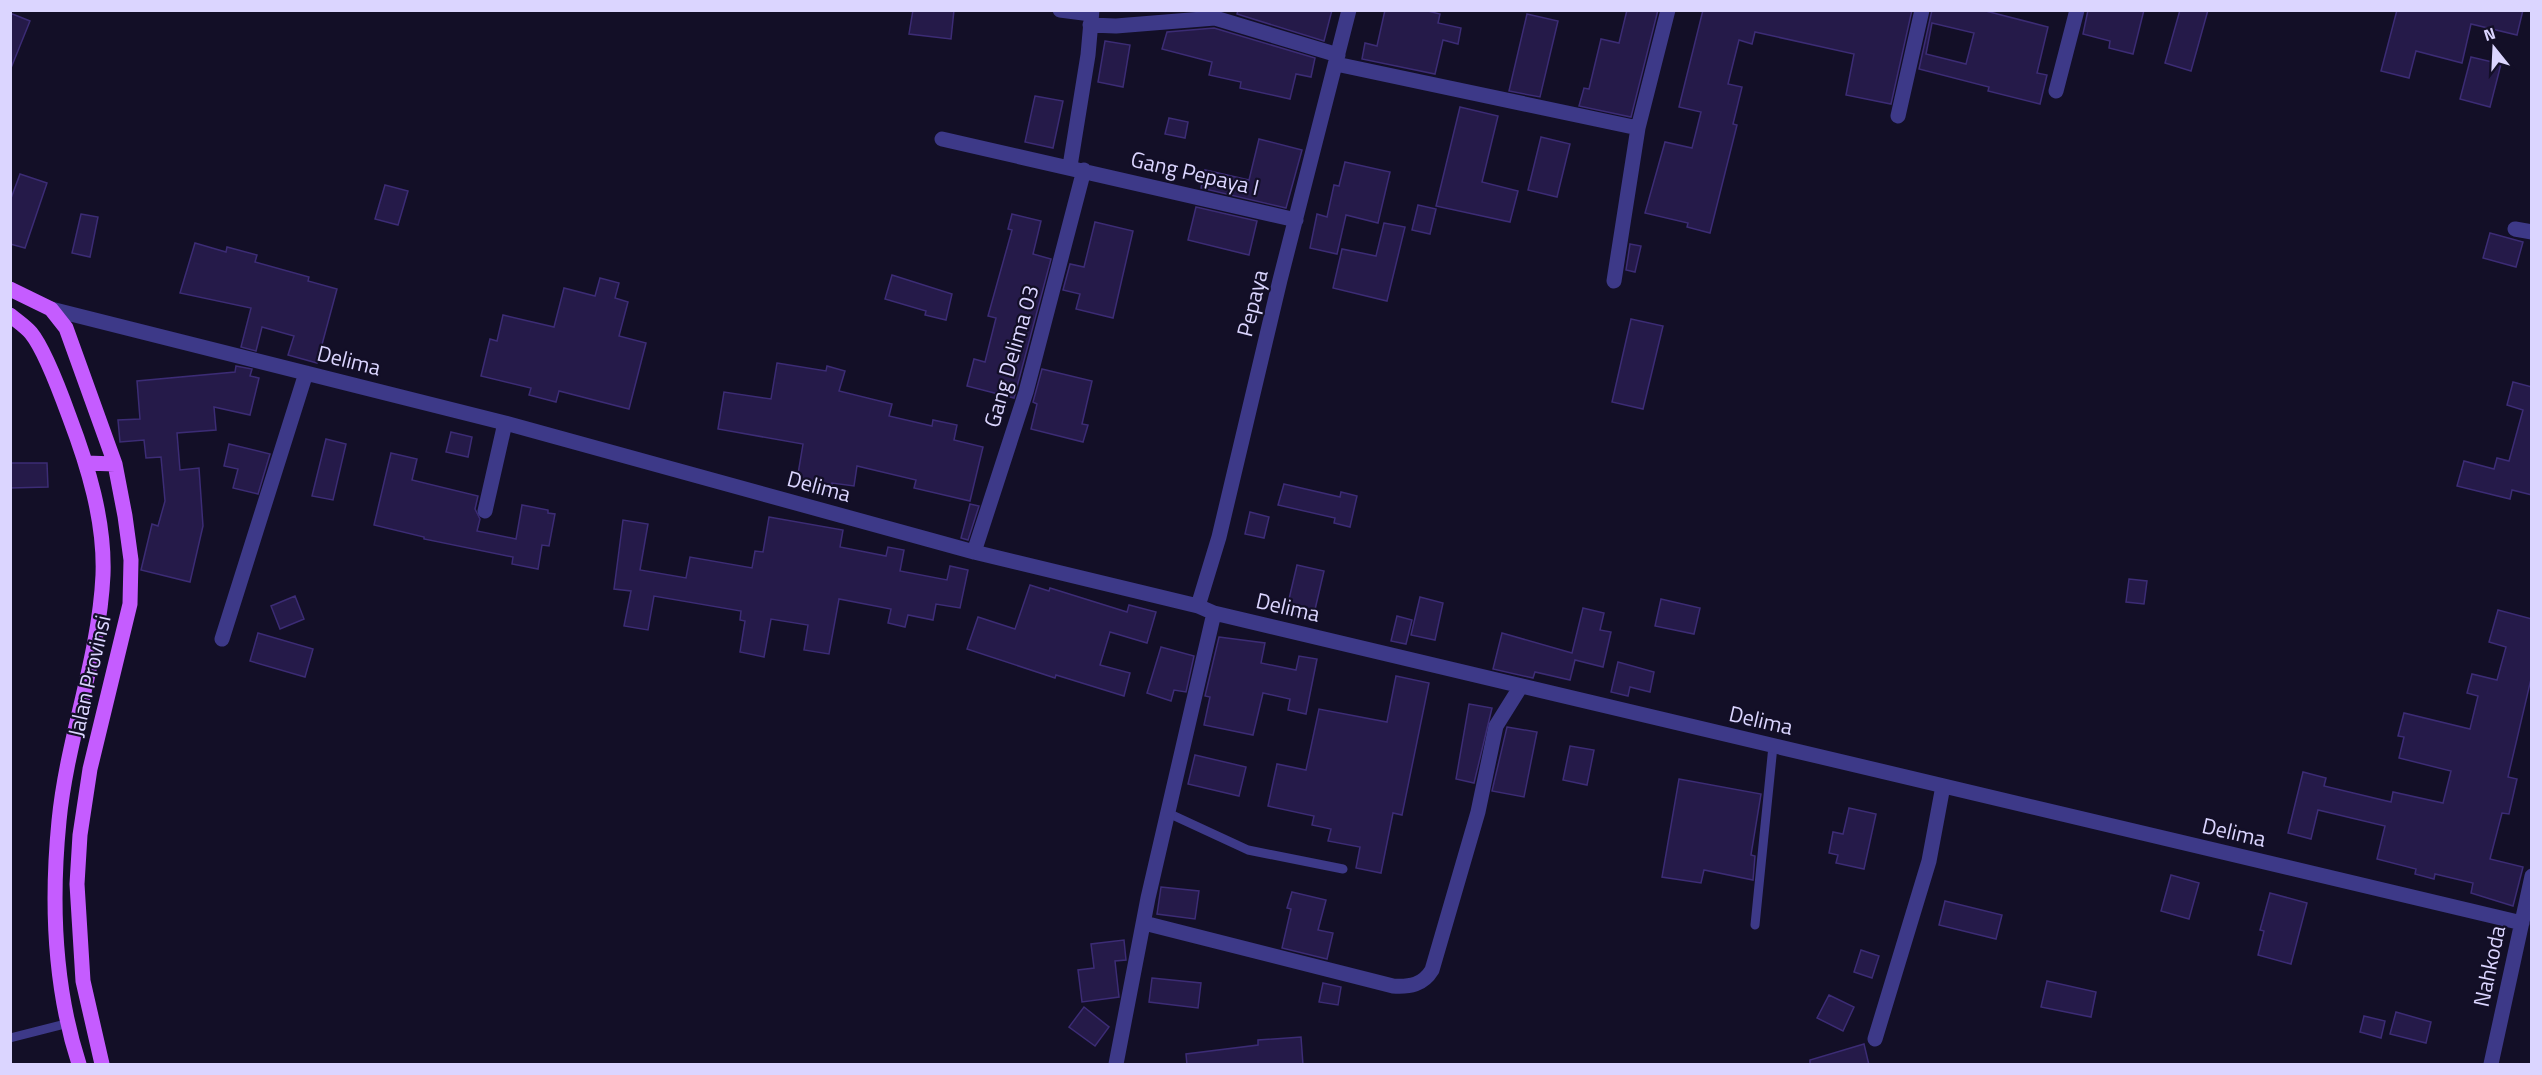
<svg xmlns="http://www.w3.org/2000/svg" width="2542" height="1075" viewBox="0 0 2542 1075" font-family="'Titillium Web',sans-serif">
<rect width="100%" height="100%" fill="#130f27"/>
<path fill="#251a49" stroke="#3c2c75" stroke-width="1.5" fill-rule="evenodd" d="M 913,10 L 954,10 L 951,39 L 909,34 Z
M 1238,10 L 1332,10 L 1324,41 L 1237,14 Z
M 1385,10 L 1424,10 L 1440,14 L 1438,23 L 1461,28 L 1458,44 L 1443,40 L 1435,74 L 1362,59 L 1365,43 L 1377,46 Z
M 1627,10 L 1658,10 L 1631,117 L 1579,106 L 1584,88 L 1589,89 L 1601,39 L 1619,43 Z
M 1703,10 L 1912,10 L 1891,104 L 1846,95 L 1854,54 L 1755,32 L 1752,44 L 1739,40 L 1728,84 L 1742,87 L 1733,124 L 1737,125 L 1710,233 L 1687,227 L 1688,223 L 1645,213 L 1665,142 L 1692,148 L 1701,112 L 1679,107 Z
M 1932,10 L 1982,10 L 2048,27 L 2037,73 L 2047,75 L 2040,104 L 1988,91 L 1989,87 L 1919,69 ZM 1932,23 L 1974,33 L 1966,64 L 1926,54 Z
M 2088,10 L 2144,10 L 2133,54 L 2109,48 L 2110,41 L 2083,34 Z
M 2180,10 L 2208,10 L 2191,71 L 2165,63 Z
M 2397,10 L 2523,10 L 2517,35 L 2471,24 L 2462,63 L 2416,51 L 2409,78 L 2381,71 Z
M 10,13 L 30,21 L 11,68 L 10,68 Z
M 1527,14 L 1558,21 L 1540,97 L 1509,91 Z
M 1214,28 L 1315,58 L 1311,77 L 1296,74 L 1290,99 L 1240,88 L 1241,82 L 1209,75 L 1212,62 L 1162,49 L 1167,32 Z
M 1105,41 L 1130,45 L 1123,87 L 1098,82 Z
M 2471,57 L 2501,64 L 2490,107 L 2460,99 Z
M 1035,96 L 1063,101 L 1053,148 L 1025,142 Z
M 1460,107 L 1498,116 L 1482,182 L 1518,191 L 1510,222 L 1436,206 Z
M 1169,118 L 1188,122 L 1185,138 L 1165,134 Z
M 1541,137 L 1570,144 L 1557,197 L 1528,190 Z
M 1259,139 L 1302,150 L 1286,208 L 1201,188 L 1205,170 L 1249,180 Z
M 1345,162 L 1390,172 L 1378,223 L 1346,215 L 1337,254 L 1310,248 L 1317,214 L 1327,217 L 1334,185 L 1339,186 Z
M 20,174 L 47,183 L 25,248 L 10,244 L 10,201 Z
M 385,185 L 408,191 L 398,225 L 375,219 Z
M 1418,205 L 1436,209 L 1430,234 L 1412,230 Z
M 1196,207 L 1257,221 L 1249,255 L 1188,240 Z
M 81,214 L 98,217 L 90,257 L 72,253 Z
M 1012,214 L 1041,221 L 1033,254 L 1051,259 L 1014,398 L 967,386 L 974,359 L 985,362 L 996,318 L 988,316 L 1012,230 L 1008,229 Z
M 1095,222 L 1133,231 L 1113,318 L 1076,309 L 1080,294 L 1063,290 L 1070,264 L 1084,267 Z
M 1384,223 L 1405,227 L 1387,301 L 1333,288 L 1342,249 L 1376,256 Z
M 2490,233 L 2523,242 L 2516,267 L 2483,258 Z
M 195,243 L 226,252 L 227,247 L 257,255 L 255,262 L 309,277 L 308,281 L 337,289 L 317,363 L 288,355 L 294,336 L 262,327 L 256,351 L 241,347 L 251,308 L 180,293 Z
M 1630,244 L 1641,246 L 1635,272 L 1626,270 Z
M 892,275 L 952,294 L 946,320 L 925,315 L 926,311 L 885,299 Z
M 600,278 L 619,283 L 615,298 L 628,302 L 619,336 L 646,343 L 629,409 L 559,391 L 556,402 L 529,395 L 531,388 L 481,376 L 490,339 L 497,341 L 503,315 L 554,327 L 564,288 L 595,296 Z
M 1631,319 L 1663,326 L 1643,409 L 1612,402 Z
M 777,363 L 826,371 L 827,366 L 845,371 L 839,391 L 892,404 L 889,416 L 932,426 L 933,420 L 957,425 L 954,440 L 983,447 L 970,501 L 914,488 L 916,480 L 857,466 L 854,486 L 832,483 L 831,492 L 796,486 L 803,444 L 718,429 L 724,392 L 771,399 Z
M 236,366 L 252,369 L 250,376 L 259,378 L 250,415 L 214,407 L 216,430 L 177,433 L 180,470 L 199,468 L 203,526 L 190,582 L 141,570 L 152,524 L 158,526 L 165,501 L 161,457 L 146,458 L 144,440 L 120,442 L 118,420 L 140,419 L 137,381 L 235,372 Z
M 1042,369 L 1092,381 L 1082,424 L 1088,425 L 1083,442 L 1031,429 L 1037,404 L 1033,402 Z
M 2513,382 L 2532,387 L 2532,495 L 2512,490 L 2510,499 L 2457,486 L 2464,461 L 2494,469 L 2497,458 L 2509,461 L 2523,410 L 2507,405 Z
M 451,432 L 472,437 L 468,457 L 446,452 Z
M 326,439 L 346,444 L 333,500 L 312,496 Z
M 229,444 L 270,454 L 258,494 L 233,488 L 238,469 L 224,466 Z
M 391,453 L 417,459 L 412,480 L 478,496 L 475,509 L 480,519 L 477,531 L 516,539 L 522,505 L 548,510 L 548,513 L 555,514 L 549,546 L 542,545 L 538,569 L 512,564 L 513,557 L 424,539 L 424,537 L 374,525 Z
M 10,463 L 47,463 L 48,487 L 10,488 Z
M 1284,484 L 1340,497 L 1341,492 L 1357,496 L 1350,527 L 1334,523 L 1335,518 L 1278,505 Z
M 970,504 L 979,506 L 968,540 L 961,538 Z
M 1250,512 L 1269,517 L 1264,538 L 1245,534 Z
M 769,517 L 843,530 L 840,547 L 886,556 L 888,547 L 904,550 L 900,571 L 947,580 L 950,566 L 968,570 L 960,608 L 936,604 L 933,620 L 908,615 L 905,627 L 888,623 L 891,609 L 839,599 L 829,654 L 804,650 L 808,625 L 771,619 L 764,657 L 740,652 L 745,621 L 740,620 L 741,611 L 654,596 L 648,630 L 624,626 L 631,591 L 614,589 L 623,520 L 648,524 L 640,570 L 686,578 L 690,557 L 752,568 L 755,551 L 763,552 Z
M 1297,565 L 1324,571 L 1313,618 L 1286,612 Z
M 2129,579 L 2147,581 L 2144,604 L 2126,602 Z
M 1030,585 L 1049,591 L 1050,588 L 1127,612 L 1129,605 L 1156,612 L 1147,643 L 1110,632 L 1100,665 L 1130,673 L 1124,696 L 1056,675 L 1055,678 L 967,649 L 978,617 L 1015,629 Z
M 295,596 L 304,619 L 280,629 L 271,606 Z
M 1420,597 L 1443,603 L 1435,640 L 1411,635 Z
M 1661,599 L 1700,608 L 1694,634 L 1655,626 Z
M 1583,608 L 1604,613 L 1600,630 L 1611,632 L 1603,667 L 1575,660 L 1570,680 L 1535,672 L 1533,678 L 1493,669 L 1502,633 L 1572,653 Z
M 2498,610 L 2532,619 L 2532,675 L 2508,777 L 2517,779 L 2509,814 L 2502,813 L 2490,859 L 2523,867 L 2513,906 L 2471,893 L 2473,883 L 2435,874 L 2434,879 L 2415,874 L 2416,869 L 2377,859 L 2385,826 L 2318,810 L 2311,839 L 2288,833 L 2303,772 L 2326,778 L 2324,786 L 2391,802 L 2393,792 L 2443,803 L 2451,771 L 2399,758 L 2404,737 L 2398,736 L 2404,713 L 2470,729 L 2478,696 L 2467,693 L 2472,674 L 2497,680 L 2506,647 L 2489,642 Z
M 1397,616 L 1412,620 L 1406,644 L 1391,641 Z
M 258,633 L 313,649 L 305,677 L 250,661 Z
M 1219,637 L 1265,643 L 1261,663 L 1296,670 L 1299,656 L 1317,659 L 1306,714 L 1288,710 L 1290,699 L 1263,693 L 1253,735 L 1204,725 L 1210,697 L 1205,696 Z
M 1161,647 L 1194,656 L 1186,692 L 1174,690 L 1171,701 L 1147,693 Z
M 1618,662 L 1654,672 L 1650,692 L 1630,687 L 1628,696 L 1611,692 Z
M 1396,676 L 1429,683 L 1402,815 L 1393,813 L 1381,873 L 1356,868 L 1360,847 L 1328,841 L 1331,829 L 1312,825 L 1314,816 L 1268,806 L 1277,764 L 1306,770 L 1319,709 L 1387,722 Z
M 1469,704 L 1492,708 L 1474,783 L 1456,779 Z
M 1507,727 L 1537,732 L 1524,797 L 1492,791 Z
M 1570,746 L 1594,750 L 1587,785 L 1563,780 Z
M 1195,755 L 1246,767 L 1239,796 L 1188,784 Z
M 1679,779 L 1761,794 L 1751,855 L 1755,856 L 1753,880 L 1704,870 L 1701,883 L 1662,877 Z
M 1849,808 L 1876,814 L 1864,869 L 1836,863 L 1838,855 L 1829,853 L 1833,832 L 1843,834 Z
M 2171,875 L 2199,883 L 2189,919 L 2161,911 Z
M 1161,887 L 1199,891 L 1195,919 L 1157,914 Z
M 1292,892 L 1326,900 L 1318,930 L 1333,933 L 1327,959 L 1282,948 L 1291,909 L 1287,908 Z
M 2270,893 L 2307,903 L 2291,964 L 2258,955 L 2264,931 L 2260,930 Z
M 1945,901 L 2002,915 L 1996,939 L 1939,925 Z
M 1124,940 L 1126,960 L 1115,961 L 1119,997 L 1082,1002 L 1078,970 L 1094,968 L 1091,944 Z
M 1861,950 L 1879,956 L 1872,978 L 1854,972 Z
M 1152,978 L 1201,983 L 1198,1008 L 1149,1002 Z
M 2047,981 L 2096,992 L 2091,1017 L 2041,1007 Z
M 1323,983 L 1341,987 L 1338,1005 L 1319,1002 Z
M 1829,995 L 1854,1007 L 1843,1031 L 1817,1018 Z
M 1084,1007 L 1109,1027 L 1095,1046 L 1069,1027 Z
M 2396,1012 L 2431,1022 L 2426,1043 L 2390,1034 Z
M 2364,1016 L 2385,1021 L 2381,1038 L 2360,1032 Z
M 1301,1037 L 1303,1065 L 1187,1065 L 1186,1054 L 1258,1045 L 1258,1040 Z
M 1864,1044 L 1869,1065 L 1810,1065 L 1810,1060 Z"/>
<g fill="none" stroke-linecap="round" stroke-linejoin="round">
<path stroke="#3d3988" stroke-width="9" d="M 1168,813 L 1248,850 L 1343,869
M 1755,925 L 1773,746
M 10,1038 L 69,1023"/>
<path stroke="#3d3988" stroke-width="15" d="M 1060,10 L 1091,14
M 1090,25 L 1116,26 L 1215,18 L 1338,55
M 1336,64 L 1638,128
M 2056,91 L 2077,10
M 1898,116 L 1922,10
M 942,139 L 1296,220
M 1070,166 L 1088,55 L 1092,10
M 2515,229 L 2532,232
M 1614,281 L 1638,128 L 1668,10
M 51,309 L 505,423 L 974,552 L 1198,606 L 1214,613 L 2522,923
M 485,511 L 505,423
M 974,552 L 1026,392 L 1084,170
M 1198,606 L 1219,537 L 1280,280 L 1349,10
M 222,639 L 306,373
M 1144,923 L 1393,986 C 1410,987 1423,985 1432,970 L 1478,812 L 1496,726 L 1521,686
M 1875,1039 L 1929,861 L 1943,786
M 1116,1064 L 1148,898 L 1214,613
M 2491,1064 L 2532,876"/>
<path stroke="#c55cff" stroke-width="15" d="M 10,289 L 51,309 L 66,328 L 115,464 L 125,516 L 131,560 L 130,604 L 90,769 L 80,835 L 77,884 L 83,981 L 102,1064
M 10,315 C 17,321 25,326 31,333 C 45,350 61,394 69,416 C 88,466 105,521 103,575 C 99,659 67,738 59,821 C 51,902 54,987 79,1064
M 86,463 L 115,464"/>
</g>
<g text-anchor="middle" stroke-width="4.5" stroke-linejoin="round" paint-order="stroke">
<g font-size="22" fill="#dbd5ff" stroke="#130f27">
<text transform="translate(1195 173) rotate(13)" y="8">Gang Pepaya I</text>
<text transform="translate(1252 303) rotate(-76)" y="8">Pepaya</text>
<text transform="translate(1011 356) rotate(-74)" y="8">Gang Delima 03</text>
<text transform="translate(349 360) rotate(14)" y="8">Delima</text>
<text transform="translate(819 486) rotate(15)" y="8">Delima</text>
<text transform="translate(1288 607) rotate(13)" y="8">Delima</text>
<text transform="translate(89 676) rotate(-77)" y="8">Jalan Provinsi</text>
<text transform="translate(1761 720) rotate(13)" y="8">Delima</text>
<text transform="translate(2234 832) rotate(13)" y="8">Delima</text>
<text transform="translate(2489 966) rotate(-78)" y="8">Nahkoda</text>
</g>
</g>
<rect width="2542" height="1075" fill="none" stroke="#dbd5ff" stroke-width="24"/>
<g transform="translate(2494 48) rotate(342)" stroke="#130f27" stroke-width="4.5" paint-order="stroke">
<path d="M0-4.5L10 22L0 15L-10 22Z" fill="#dbd5ff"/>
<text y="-9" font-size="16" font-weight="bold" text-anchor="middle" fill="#dbd5ff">N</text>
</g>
</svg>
